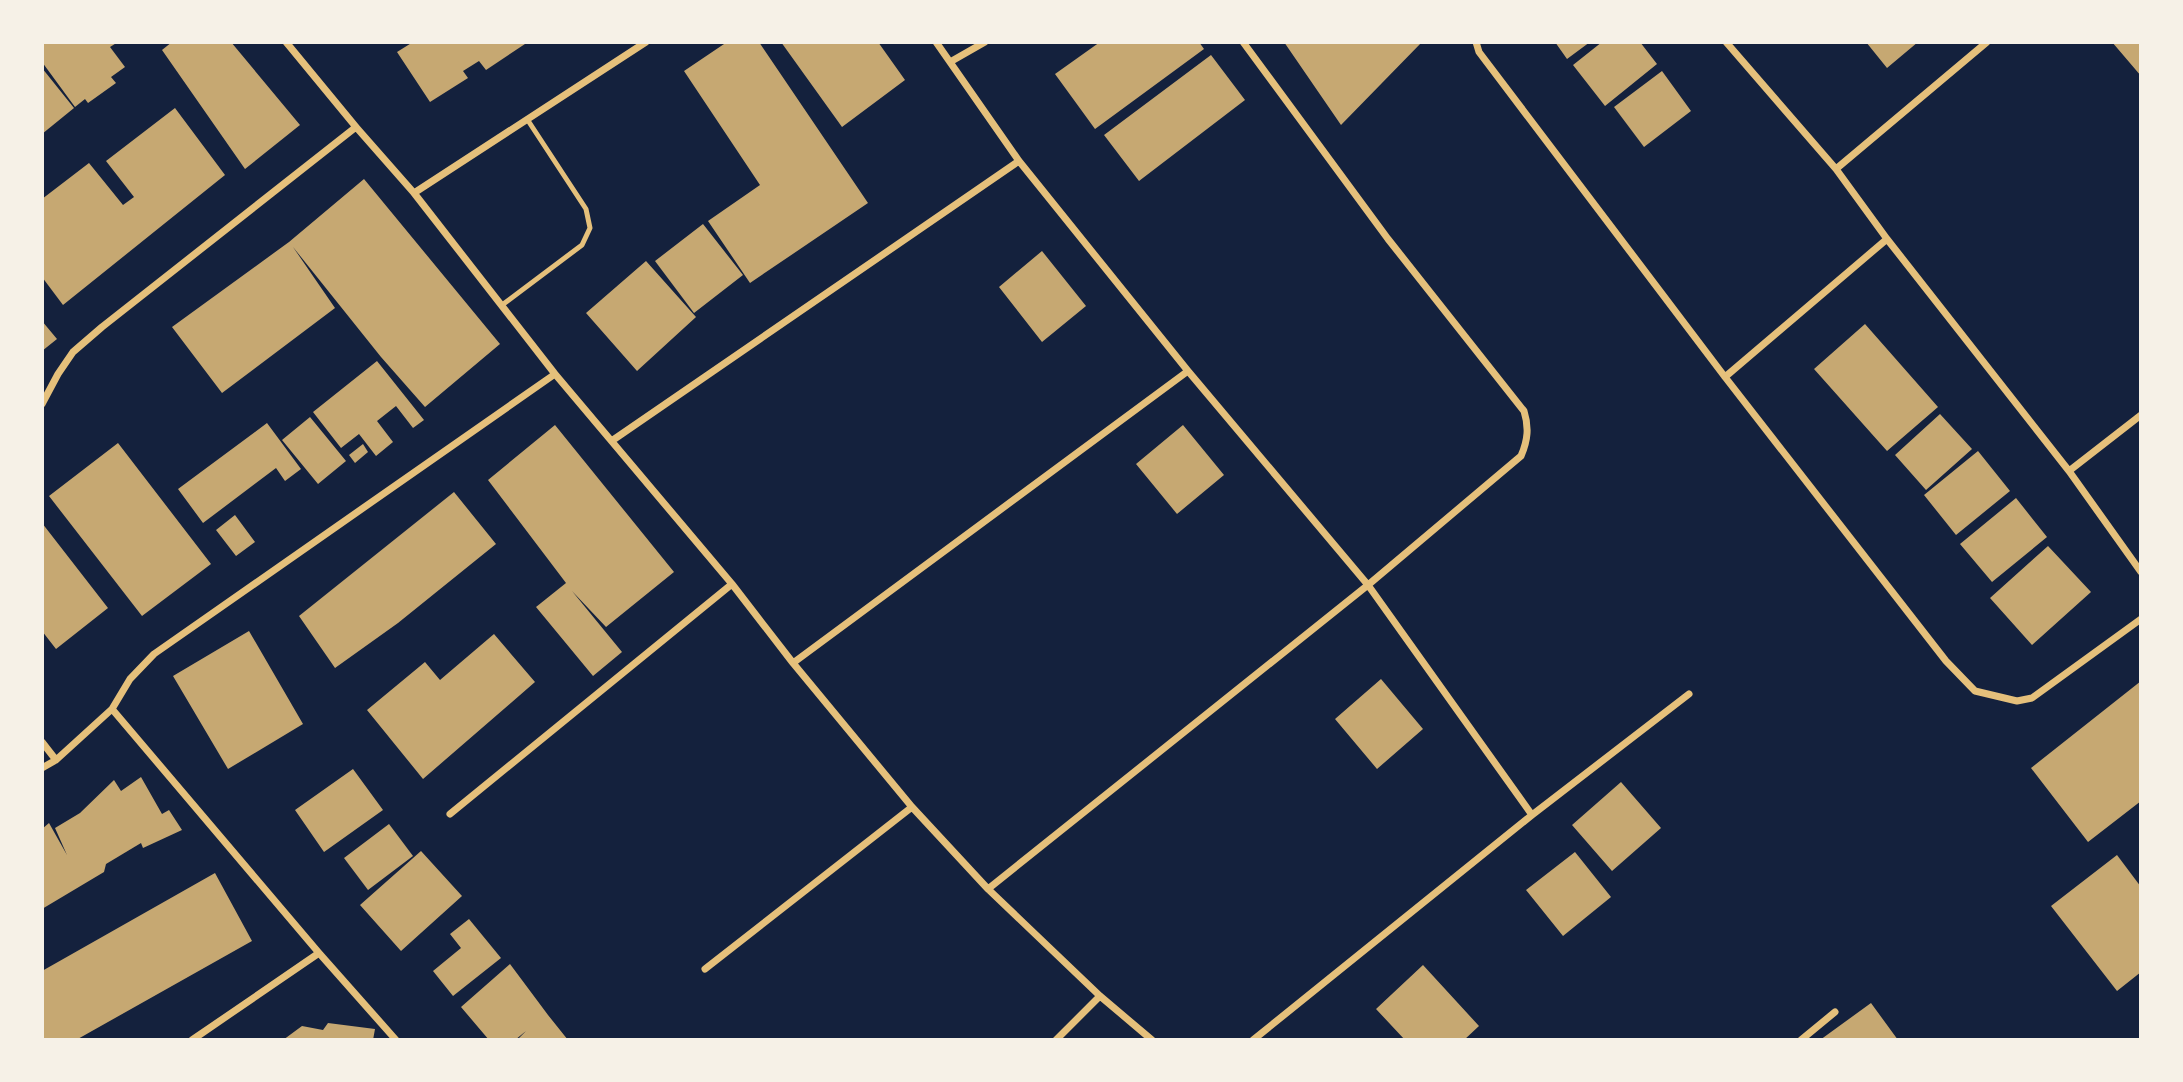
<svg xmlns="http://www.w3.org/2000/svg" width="2183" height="1082" viewBox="0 0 2183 1082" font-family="Roboto,sans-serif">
<rect width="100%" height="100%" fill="#14213d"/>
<path fill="#c6a872" d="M 42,42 L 118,42 L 110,47 L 125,67 L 111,77 L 116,83 L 88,103 L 85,99 L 75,107 L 42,62 Z
M 172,42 L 231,42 L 300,125 L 245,169 L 162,50 Z
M 413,42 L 528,42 L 486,70 L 479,61 L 463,71 L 468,78 L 430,102 L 397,52 Z
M 727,42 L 759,42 L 868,203 L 750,283 L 708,221 L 760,185 L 684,71 Z
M 781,42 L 878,42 L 905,80 L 842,127 Z
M 1100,42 L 1199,42 L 1204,49 L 1095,129 L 1055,74 Z
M 1284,42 L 1422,42 L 1341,125 Z
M 1555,42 L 1590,42 L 1567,59 Z
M 1602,42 L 1640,42 L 1657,64 L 1605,106 L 1573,65 Z
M 1866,42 L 1918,42 L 1887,68 Z
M 2112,42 L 2141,42 L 2141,76 Z
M 1211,55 L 1245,100 L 1139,181 L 1104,135 Z
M 42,68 L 74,108 L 42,134 Z
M 1662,71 L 1691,111 L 1644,147 L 1614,107 Z
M 175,108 L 225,175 L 63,305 L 42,277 L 42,199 L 89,163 L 123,205 L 134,197 L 106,161 Z
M 364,179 L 500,344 L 425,407 L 381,357 L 293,247 L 335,308 L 222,393 L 172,327 L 289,242 Z
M 703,224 L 743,275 L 694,313 L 655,261 Z
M 1042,251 L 1086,306 L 1042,342 L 999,287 Z
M 646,261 L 696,317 L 637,371 L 586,313 Z
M 42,321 L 57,339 L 42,351 Z
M 1865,324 L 1938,407 L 1887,451 L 1814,369 Z
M 377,361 L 424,420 L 413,428 L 396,406 L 377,421 L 393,442 L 376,456 L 359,434 L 341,448 L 313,412 Z
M 1940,414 L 1972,449 L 1926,490 L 1895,455 Z
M 310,417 L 346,461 L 318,484 L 282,440 Z
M 267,423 L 301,469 L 285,481 L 276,468 L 203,523 L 178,489 Z
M 555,425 L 674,572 L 606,627 L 572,591 L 622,652 L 593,676 L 536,607 L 566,583 L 488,480 Z
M 1183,425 L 1224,475 L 1177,514 L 1136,464 Z
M 118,443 L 211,564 L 142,616 L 49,496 Z
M 363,444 L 368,452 L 355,463 L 349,455 Z
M 1978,451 L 2010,491 L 1956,535 L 1924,495 Z
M 454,492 L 496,544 L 398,623 L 335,668 L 299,616 Z
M 2016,498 L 2047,537 L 1992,582 L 1960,544 Z
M 235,515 L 255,542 L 236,556 L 216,530 Z
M 42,523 L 108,608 L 56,649 L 42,631 Z
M 2048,546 L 2091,592 L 2032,645 L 1990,598 Z
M 249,631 L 303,724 L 228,769 L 173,676 Z
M 494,634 L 535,682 L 423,779 L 367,710 L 425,662 L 440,680 Z
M 1381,679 L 1423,729 L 1377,769 L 1335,719 Z
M 2141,681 L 2141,762 L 2139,764 L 2141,767 L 2141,801 L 2088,842 L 2031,768 Z
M 353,769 L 383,810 L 324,852 L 295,810 Z
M 141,777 L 162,814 L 169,810 L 182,830 L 143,848 L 141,843 L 106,864 L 104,872 L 42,909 L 42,829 L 49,823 L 67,855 L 55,828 L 80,813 L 114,780 L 121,791 Z
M 1621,782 L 1661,828 L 1612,871 L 1572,825 Z
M 389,824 L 413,856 L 368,890 L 344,858 Z
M 421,851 L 462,896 L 401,951 L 360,905 Z
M 1575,852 L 1611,897 L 1563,936 L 1526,890 Z
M 2117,855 L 2141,887 L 2141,972 L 2117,991 L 2051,906 Z
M 215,873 L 252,941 L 76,1040 L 42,1040 L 42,971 Z
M 469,919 L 501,958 L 453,996 L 433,971 L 461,948 L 450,934 Z
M 510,964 L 548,1015 L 568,1040 L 517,1040 L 526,1031 L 515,1040 L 489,1040 L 461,1007 Z
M 1423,965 L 1479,1026 L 1464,1040 L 1405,1040 L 1376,1009 Z
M 1871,1003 L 1898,1040 L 1820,1040 Z
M 328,1023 L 375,1029 L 373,1040 L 283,1040 L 302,1026 L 323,1030 Z"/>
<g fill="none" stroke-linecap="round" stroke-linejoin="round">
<path stroke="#e5c07b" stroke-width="5" d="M 502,305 L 582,245 L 590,228 L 586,209 L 527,119"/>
<path stroke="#e5c07b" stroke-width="7" d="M 286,42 L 356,127 L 414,193 L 555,374 L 732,584 L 793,663 L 912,807 L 988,889 L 1100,996 L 1152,1040
M 936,42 L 1019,161 L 1188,371 L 1368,585 L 1532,815
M 1476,42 L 1479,52 L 1725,377 L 1946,661 L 1975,691 L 2017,701 L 2032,698 L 2141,619
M 1726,42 L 1836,169 L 1887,239 L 2069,471 L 2141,572
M 950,62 L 985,42
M 1836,169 L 1987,42
M 414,193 L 646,42
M 1725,377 L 1887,239
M 42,404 L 58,374 L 73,352 L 102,327 L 356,127
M 613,440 L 1019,161
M 2069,471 L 2141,415
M 793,663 L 1188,371
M 112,709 L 319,953 L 396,1040
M 42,742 L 56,760
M 42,768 L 56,760 L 112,709 L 130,679 L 154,654 L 555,374
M 450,814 L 732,584
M 988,889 L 1368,585 L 1521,456 C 1528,440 1529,427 1524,411 L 1388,239 L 1243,42
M 705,969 L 912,807
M 192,1040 L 319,953
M 1056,1040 L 1100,996
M 1253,1040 L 1532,815 L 1689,694
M 1801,1040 L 1835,1012"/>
</g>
<rect width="2183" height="1082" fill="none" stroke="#f6f1e7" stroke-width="88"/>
</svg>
